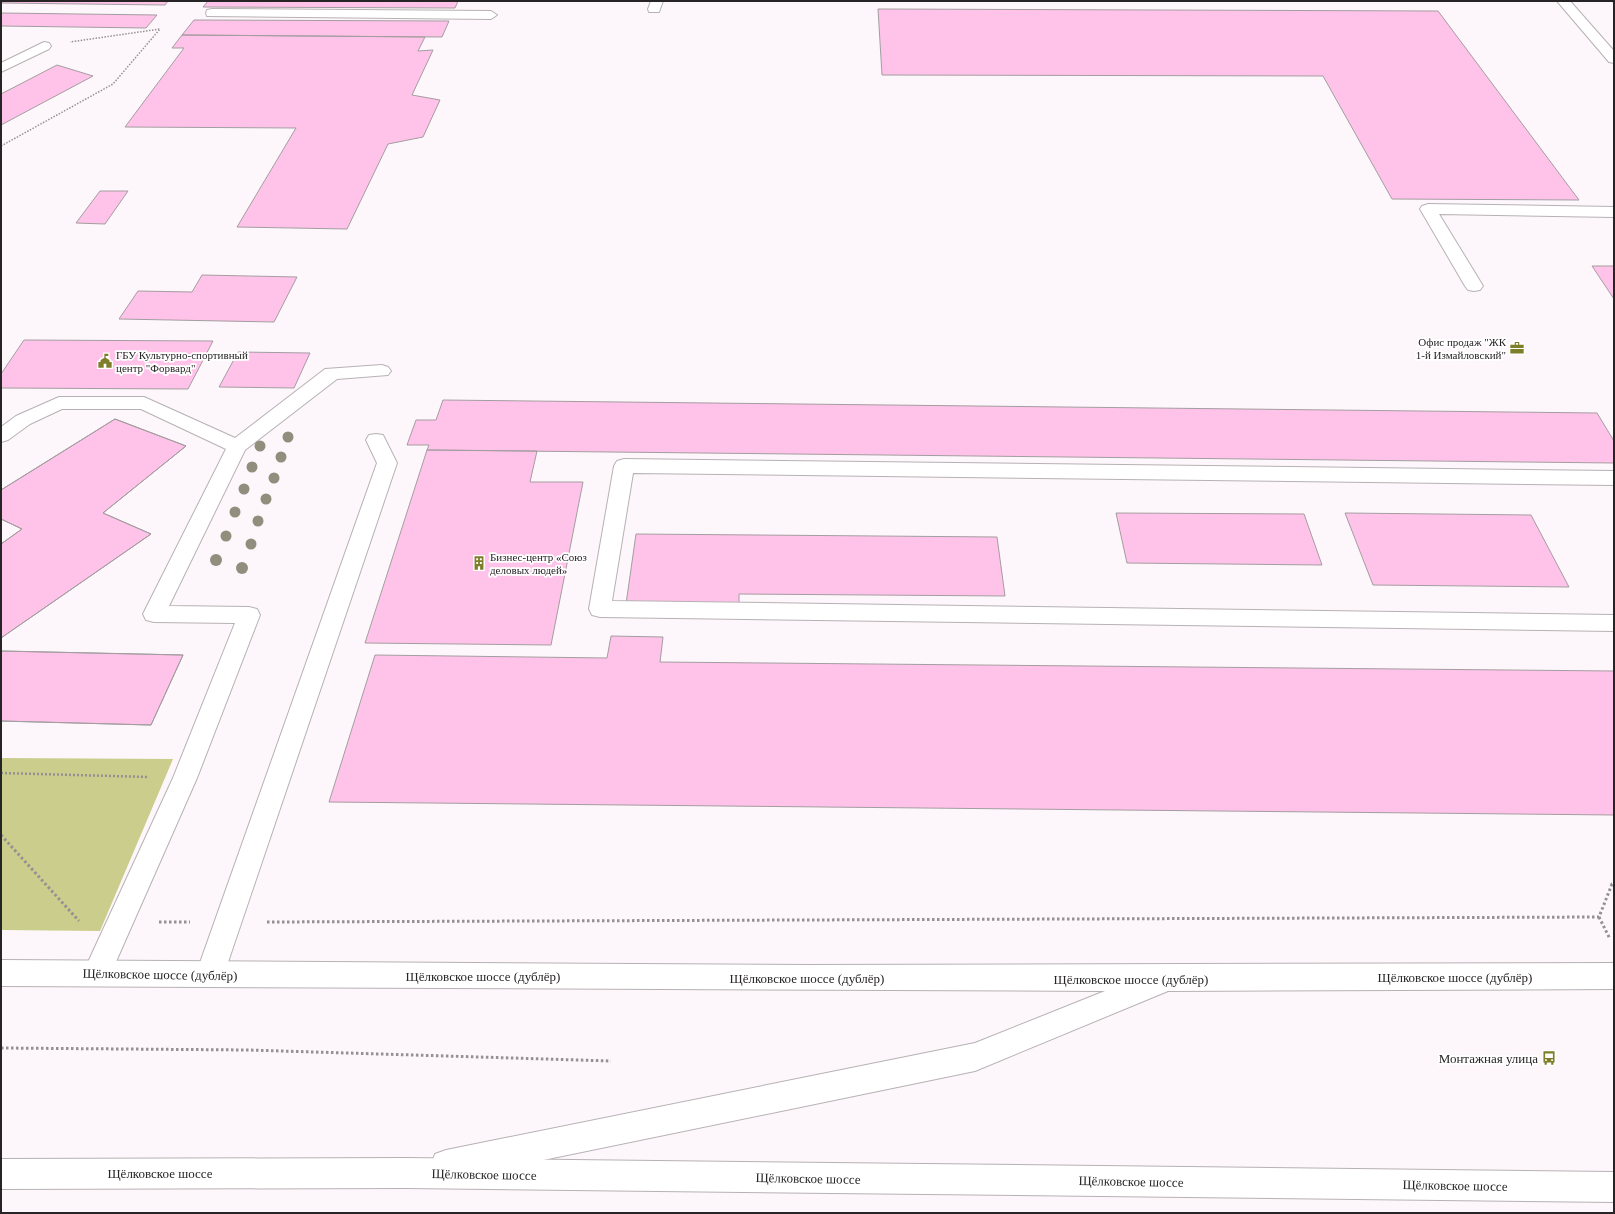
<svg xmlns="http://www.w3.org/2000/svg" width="1615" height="1214" viewBox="0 0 1615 1214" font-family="'Times New Roman',serif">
<rect width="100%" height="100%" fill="#fdf7fb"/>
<path fill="#cacd8b" d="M 1,758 L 173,759 L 100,931 L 1,930 Z"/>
<path fill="#ffc3e9" stroke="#a39da0" d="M 1,1 L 168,1 L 165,5 L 1,3 Z
M 208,1 L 458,1 L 455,8 L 203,7 Z
M 878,9 L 1438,11 L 1579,200 L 1392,199 L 1323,76 L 882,75 Z
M 1,13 L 157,15 L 146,28 L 1,26 Z
M 194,20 L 449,21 L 442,37 L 182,35 Z
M 182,35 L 425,37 L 418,51 L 433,50 L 412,95 L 440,100 L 423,137 L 388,144 L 347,229 L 237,227 L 296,128 L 125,127 L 184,48 L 172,48 Z
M 57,65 L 93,76 L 1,125 L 1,94 Z
M 100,191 L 128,191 L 105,224 L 76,223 Z
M 1592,266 L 1614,266 L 1614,299 Z
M 202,275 L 297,277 L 274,322 L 119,319 L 138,291 L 192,292 Z
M 24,340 L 213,341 L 188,389 L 1,388 L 1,374 Z
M 238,352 L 310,353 L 294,388 L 219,387 Z
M 443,400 L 1597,413 L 1614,441 L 1614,463 L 427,450 L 429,445 L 407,445 L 416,420 L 436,420 Z
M 115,419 L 186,446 L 103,513 L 151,534 L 1,638 L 1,544 L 22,529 L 1,519 L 1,490 Z
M 115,419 L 186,446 L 103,513 L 151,534 L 1,638 L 1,544 L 22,529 L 1,519 L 1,490 Z
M 427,450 L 537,451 L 530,482 L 583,482 L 551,645 L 365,643 Z
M 1116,513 L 1304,514 L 1322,565 L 1127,563 Z
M 1345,513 L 1531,515 L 1569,587 L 1373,585 Z
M 636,534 L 997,537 L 1005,596 L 739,594 L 739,605 L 626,604 Z
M 611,636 L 663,637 L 660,662 L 1614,671 L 1614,815 L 329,802 L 375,655 L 607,658 Z
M 1,651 L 183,655 L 151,725 L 1,721 Z
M 1,651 L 183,655 L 151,725 L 1,721 Z"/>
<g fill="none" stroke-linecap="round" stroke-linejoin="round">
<defs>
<path id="service" d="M 651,1 L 663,1 L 659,12 L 649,12 L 648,9 Z
M 212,9 L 491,11 L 497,15 L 491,19 L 207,16 L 206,13 L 207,10 Z
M 44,42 L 49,43 L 51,46 L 49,49 L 1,72 L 1,63 Z
M 1428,204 L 1614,207 L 1614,217 L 1439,214 L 1483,286 L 1480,290 L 1474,291 L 1468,290 L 1465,286 L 1420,209 L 1422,206 Z
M 382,365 L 388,367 L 391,371 L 388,375 L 337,379 L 245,450 L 169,606 L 249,607 L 257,609 L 260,615 L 197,778 L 107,982 L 97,986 L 87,982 L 83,973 L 173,778 L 235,623 L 154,622 L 146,620 L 143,614 L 226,449 L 141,409 L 62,409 L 30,424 L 8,440 L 1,442 L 1,427 L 16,416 L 59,397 L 144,397 L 235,438 L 325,369 Z
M 376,434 L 383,435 L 397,463 L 224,974 L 220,983 L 210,987 L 200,983 L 196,974 L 377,463 L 366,440 L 369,435 Z
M 624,459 L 1614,471 L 1614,485 L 633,473 L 612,601 L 1614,615 L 1614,631 L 600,617 L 592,615 L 589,609 L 614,466 L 617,461 Z"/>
<path id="tertiary" d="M 1557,1 L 1570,1 L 1614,51 L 1614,63 L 1609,62 Z
M 1,960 L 808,965 L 1614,963 L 1614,989 L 1168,991 L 975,1071 L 446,1180 L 435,1176 L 431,1165 L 435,1154 L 446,1150 L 975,1043 L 1105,991 L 1,986 Z"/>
<path id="primary" d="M 406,1158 L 1614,1172 L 1614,1202 L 406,1188 L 1,1189 L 1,1159 Z"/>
</defs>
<use href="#service" stroke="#b7b1b4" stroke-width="2"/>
<use href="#tertiary" stroke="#b7b1b4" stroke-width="2"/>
<use href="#primary" stroke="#b7b1b4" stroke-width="2"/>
<path stroke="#959093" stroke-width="1.5" stroke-dasharray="1.5 1.5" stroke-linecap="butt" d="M 1612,1 L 1614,3
M 1,146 L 113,84 L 160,29 L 70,42"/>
<path stroke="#959093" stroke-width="2.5" stroke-dasharray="2 2" stroke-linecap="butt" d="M 1,773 L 149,777"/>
<path stroke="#959093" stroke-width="3" stroke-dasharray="2.5 2.5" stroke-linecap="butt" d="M 1,835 L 79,921
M 1599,917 L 1610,939
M 159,922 L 190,922
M 267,922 L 1599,917 L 1612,884 L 1614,884
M 1,1048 L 248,1050 L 611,1061"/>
<use href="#service" fill="#fff" fill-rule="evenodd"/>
<use href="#tertiary" fill="#fff" fill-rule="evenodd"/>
<use href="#primary" fill="#fff" fill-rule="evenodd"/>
</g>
<g fill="#918e7d">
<circle cx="288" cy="437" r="5.5"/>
<circle cx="260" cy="446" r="5.5"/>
<circle cx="281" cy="457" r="5.5"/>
<circle cx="252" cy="467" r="5.5"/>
<circle cx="274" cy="478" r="5.5"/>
<circle cx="244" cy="489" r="5.5"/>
<circle cx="266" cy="499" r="5.5"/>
<circle cx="235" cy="512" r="5.5"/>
<circle cx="258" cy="521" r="5.5"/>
<circle cx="226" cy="536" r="5.5"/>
<circle cx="251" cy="544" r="5.5"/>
<circle cx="216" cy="560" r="6"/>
<circle cx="242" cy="568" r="6"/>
</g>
<defs>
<symbol id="office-bare" viewBox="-9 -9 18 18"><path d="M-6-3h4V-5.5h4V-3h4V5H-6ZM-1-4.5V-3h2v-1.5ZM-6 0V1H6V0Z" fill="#7d7e27" stroke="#fff" stroke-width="2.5" paint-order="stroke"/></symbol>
<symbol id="civic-bare" viewBox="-9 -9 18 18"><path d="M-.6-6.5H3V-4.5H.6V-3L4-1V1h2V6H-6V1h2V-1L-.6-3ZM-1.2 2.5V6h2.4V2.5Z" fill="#7d7e27" stroke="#fff" stroke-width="2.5" paint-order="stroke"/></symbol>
<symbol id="building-bare" viewBox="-9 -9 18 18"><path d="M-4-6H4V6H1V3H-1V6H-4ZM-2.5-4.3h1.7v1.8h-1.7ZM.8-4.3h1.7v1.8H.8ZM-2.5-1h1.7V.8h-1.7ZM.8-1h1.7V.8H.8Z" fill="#7d7e27" stroke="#fff" stroke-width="2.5" paint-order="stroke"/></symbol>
<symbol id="bus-bare" viewBox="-9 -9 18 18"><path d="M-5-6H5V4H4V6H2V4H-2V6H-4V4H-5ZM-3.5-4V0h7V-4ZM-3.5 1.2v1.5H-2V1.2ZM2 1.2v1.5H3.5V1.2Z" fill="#7d7e27" stroke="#fff" stroke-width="2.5" paint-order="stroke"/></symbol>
</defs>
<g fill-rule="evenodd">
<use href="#office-bare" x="1507" y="338" width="20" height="20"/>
<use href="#civic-bare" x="95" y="351" width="20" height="20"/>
<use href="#building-bare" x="469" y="553" width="20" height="20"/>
<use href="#bus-bare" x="1539" y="1048" width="20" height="20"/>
</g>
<g text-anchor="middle" stroke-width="3.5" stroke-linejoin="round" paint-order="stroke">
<g font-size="11" fill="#272426" stroke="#fff" text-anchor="start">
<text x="1506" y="346" text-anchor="end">Офис продаж "ЖК<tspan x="1506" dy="13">1-й Измайловский"</tspan></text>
<text x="116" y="359">ГБУ Культурно-спортивный<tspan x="116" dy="13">центр "Форвард"</tspan></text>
<text x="490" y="561">Бизнес-центр «Союз<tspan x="490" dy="13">деловых людей»</tspan></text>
</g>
<g font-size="13" fill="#272426" stroke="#fff">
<text transform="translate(160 974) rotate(1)" y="5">Щёлковское шоссе (дублёр)</text>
<text x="483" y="981">Щёлковское шоссе (дублёр)</text>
<text x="1455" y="982">Щёлковское шоссе (дублёр)</text>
<text x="807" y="983">Щёлковское шоссе (дублёр)</text>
<text x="1131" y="984">Щёлковское шоссе (дублёр)</text>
<text x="160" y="1178">Щёлковское шоссе</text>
<text transform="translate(484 1174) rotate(1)" y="5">Щёлковское шоссе</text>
<text transform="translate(808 1178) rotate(1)" y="5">Щёлковское шоссе</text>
<text transform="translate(1131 1181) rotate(1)" y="5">Щёлковское шоссе</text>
<text transform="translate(1455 1185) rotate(1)" y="5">Щёлковское шоссе</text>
</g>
<g font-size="13" fill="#272426" stroke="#fff" text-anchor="end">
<text x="1538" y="1063">Монтажная улица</text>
</g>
</g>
<rect width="1615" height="1214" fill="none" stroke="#272426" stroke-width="4"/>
</svg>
